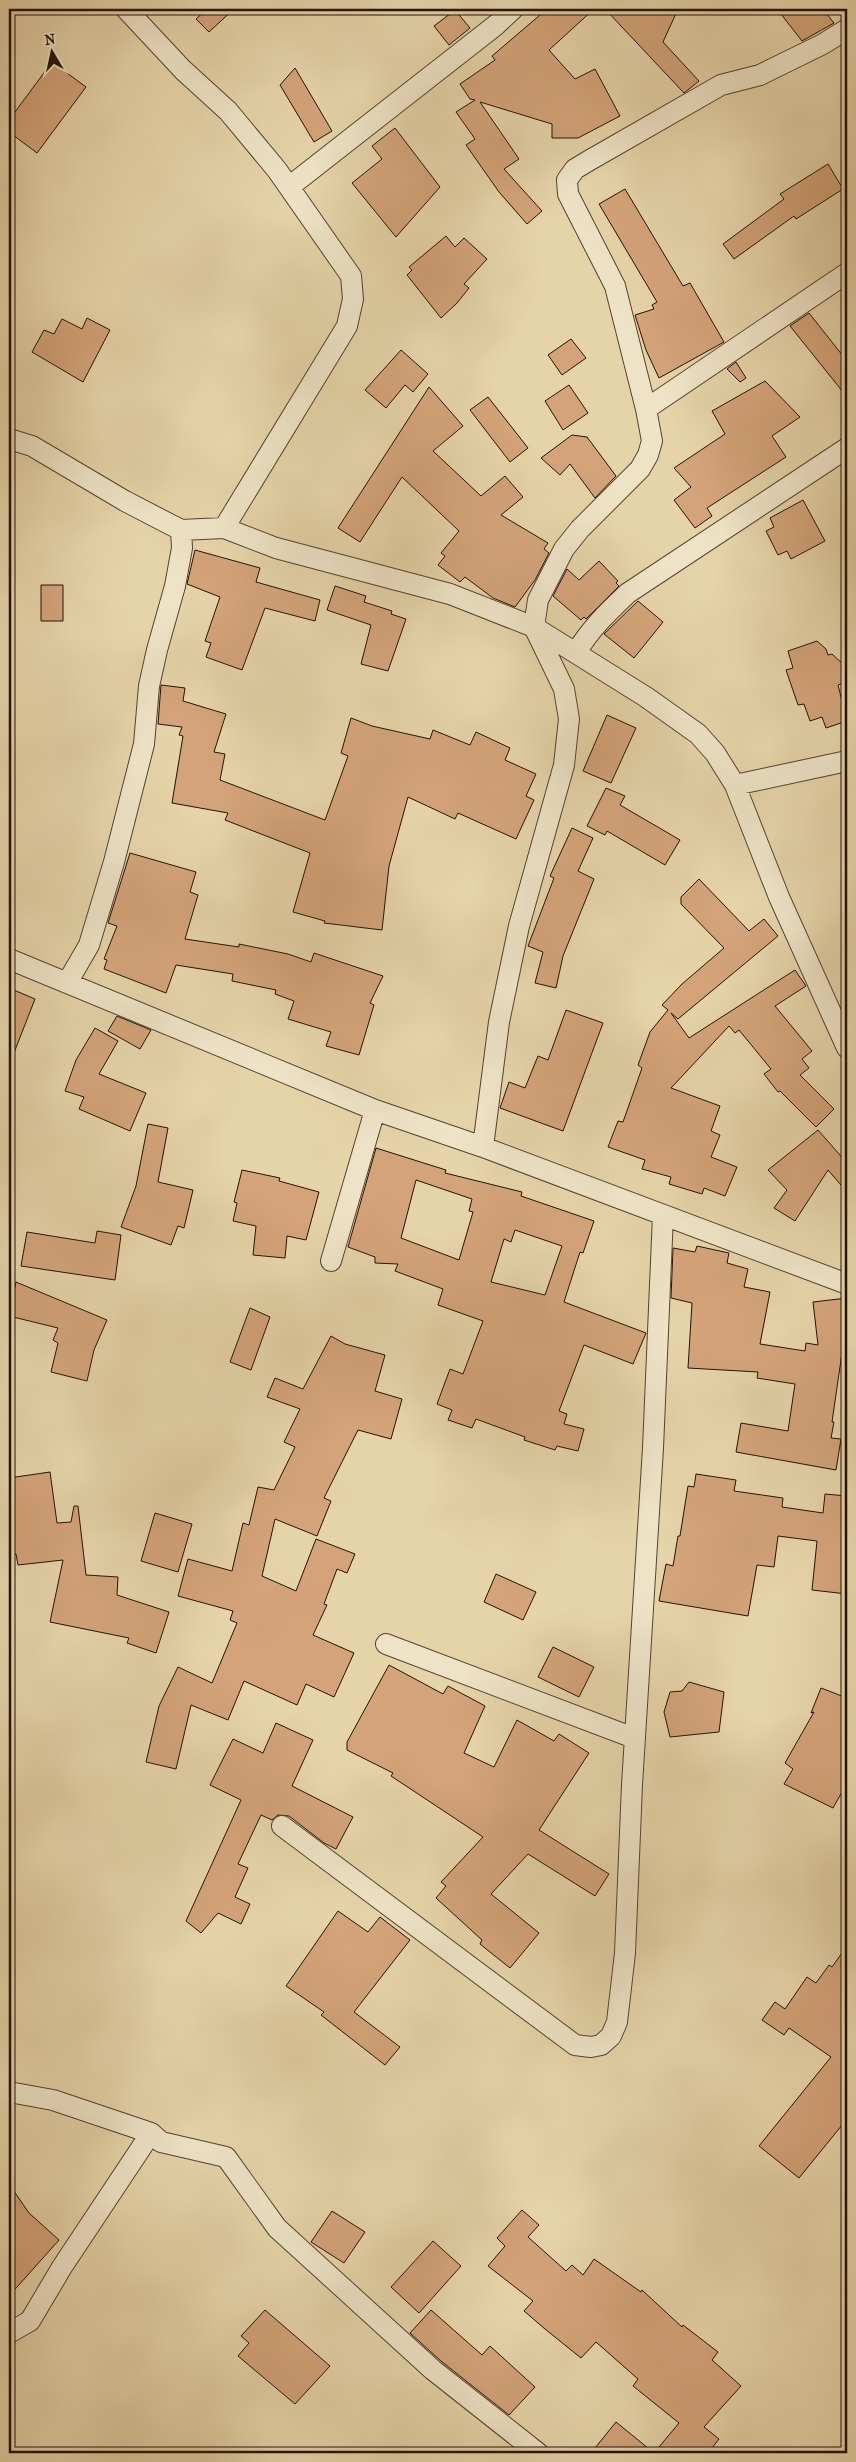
<svg xmlns="http://www.w3.org/2000/svg" width="856" height="2462" viewBox="0 0 856 2462" font-family="'IM FELL French Canon',serif">
<rect width="100%" height="100%" fill="#e6d4a9"/>
<filter id="stains"><feTurbulence type="fractalNoise" baseFrequency=".004" numOctaves="4"/><feColorMatrix values="0 0 0 0 .2 0 0 0 0 .09 0 0 0 0 .02 0 0 0 .5 -.17"/></filter>
<radialGradient id="worn" r=".72"><stop offset=".6" stop-color="#630" stop-opacity="0"/><stop offset="1" stop-color="#630" stop-opacity=".3"/></radialGradient>
<path fill="#d4a37a" stroke="#221206" fill-rule="evenodd" d="M 207,9 L 234,9 L 209,32 L 196,19 Z
M 547,9 L 594,9 L 549,50 L 575,79 L 595,69 L 620,116 L 578,138 L 552,138 L 552,124 L 480,102 L 519,159 L 504,169 L 542,211 L 527,224 L 499,192 L 466,145 L 475,139 L 456,112 L 475,100 L 470,99 L 460,84 L 495,60 L 492,56 Z
M 605,9 L 678,9 L 663,42 L 699,81 L 684,93 Z
M 777,9 L 823,9 L 834,23 L 802,41 Z
M 455,10 L 470,28 L 449,45 L 434,26 Z
M 52,62 L 86,87 L 37,153 L 9,132 L 9,120 Z
M 295,68 L 332,131 L 314,142 L 280,85 Z
M 395,128 L 440,187 L 396,237 L 352,183 L 382,159 L 372,146 Z
M 828,164 L 843,189 L 796,219 L 794,216 L 734,259 L 723,244 L 784,199 L 780,194 Z
M 625,189 L 683,286 L 690,283 L 724,342 L 659,378 L 646,350 L 635,315 L 654,309 L 652,305 L 657,302 L 599,204 Z
M 446,236 L 455,247 L 464,238 L 487,259 L 464,284 L 469,288 L 457,303 L 441,318 L 407,275 L 412,270 L 409,267 Z
M 809,313 L 847,361 L 847,397 L 790,326 Z
M 87,318 L 110,330 L 83,382 L 32,352 L 44,330 L 54,334 L 62,319 L 82,329 Z
M 571,339 L 586,358 L 562,375 L 548,355 Z
M 401,350 L 428,374 L 413,392 L 405,385 L 386,408 L 365,390 Z
M 736,362 L 746,378 L 740,382 L 727,369 Z
M 765,381 L 800,417 L 772,436 L 786,457 L 707,508 L 712,516 L 695,528 L 674,500 L 691,487 L 674,468 L 725,434 L 712,411 Z
M 569,385 L 588,413 L 563,430 L 545,401 Z
M 429,387 L 463,426 L 433,451 L 481,496 L 505,476 L 523,497 L 501,515 L 548,543 L 544,549 L 549,553 L 535,580 L 515,607 L 493,598 L 465,577 L 460,582 L 438,565 L 445,556 L 441,553 L 459,531 L 402,477 L 360,542 L 338,528 Z
M 488,397 L 528,448 L 510,462 L 470,410 Z
M 572,435 L 587,437 L 616,476 L 595,498 L 570,464 L 560,475 L 541,458 Z
M 803,500 L 825,541 L 791,559 L 787,551 L 778,555 L 766,531 L 774,527 L 770,518 Z
M 195,550 L 260,568 L 256,582 L 320,600 L 315,621 L 265,608 L 242,670 L 206,657 L 211,643 L 205,641 L 220,597 L 187,584 Z
M 599,561 L 618,581 L 616,583 L 619,586 L 586,619 L 584,617 L 581,620 L 553,596 L 567,569 L 579,580 Z
M 41,585 L 63,585 L 63,621 L 41,621 Z
M 335,586 L 366,596 L 364,602 L 392,611 L 391,614 L 406,619 L 388,671 L 361,664 L 371,625 L 327,610 Z
M 638,601 L 663,622 L 634,658 L 604,634 Z
M 817,641 L 826,649 L 828,655 L 832,654 L 843,664 L 847,676 L 847,682 L 838,685 L 847,721 L 826,728 L 822,717 L 810,721 L 804,704 L 798,705 L 786,670 L 793,668 L 788,651 Z
M 161,685 L 185,688 L 183,701 L 226,714 L 214,752 L 225,754 L 220,780 L 325,820 L 348,756 L 341,753 L 351,718 L 372,726 L 430,739 L 433,730 L 470,745 L 476,732 L 510,748 L 505,760 L 536,774 L 526,796 L 534,800 L 516,839 L 458,813 L 455,819 L 408,797 L 389,866 L 382,930 L 324,923 L 325,921 L 293,912 L 310,853 L 225,820 L 228,813 L 172,803 L 183,736 L 179,735 L 182,727 L 158,724 Z
M 607,715 L 636,728 L 611,783 L 583,771 Z
M 606,788 L 625,796 L 620,805 L 680,840 L 665,865 L 607,831 L 605,835 L 587,826 Z
M 572,828 L 593,838 L 578,871 L 594,879 L 563,956 L 556,988 L 535,983 L 543,952 L 528,946 L 554,878 L 550,876 Z
M 130,853 L 196,872 L 190,892 L 198,895 L 185,939 L 239,947 L 239,944 L 288,954 L 311,962 L 314,953 L 383,976 L 370,1003 L 374,1005 L 359,1055 L 326,1046 L 331,1032 L 288,1019 L 294,1001 L 275,994 L 276,990 L 232,981 L 233,974 L 176,965 L 166,993 L 104,969 L 107,960 L 104,959 L 117,926 L 108,923 Z
M 699,879 L 749,931 L 764,919 L 778,936 L 678,1019 L 671,1013 L 689,1038 L 795,970 L 806,986 L 775,1006 L 812,1051 L 802,1059 L 809,1068 L 800,1075 L 834,1109 L 816,1127 L 780,1091 L 778,1092 L 764,1074 L 771,1069 L 739,1030 L 735,1033 L 729,1026 L 671,1088 L 720,1106 L 711,1131 L 720,1135 L 711,1157 L 737,1167 L 725,1196 L 704,1188 L 702,1194 L 669,1184 L 671,1177 L 642,1169 L 645,1160 L 608,1147 L 618,1121 L 623,1122 L 642,1068 L 638,1065 L 650,1032 L 668,1010 L 662,1005 L 682,984 L 724,948 L 681,904 L 681,897 Z
M 9,988 L 35,999 L 10,1063 L 9,1063 Z
M 566,1010 L 603,1023 L 563,1131 L 500,1108 L 509,1082 L 525,1088 L 538,1056 L 548,1060 Z
M 117,1016 L 151,1030 L 140,1049 L 108,1031 Z
M 95,1028 L 118,1041 L 99,1074 L 146,1093 L 130,1131 L 79,1109 L 84,1097 L 65,1091 L 76,1060 Z
M 148,1124 L 168,1128 L 158,1182 L 193,1190 L 184,1228 L 178,1226 L 171,1245 L 121,1227 L 136,1186 Z
M 818,1130 L 847,1163 L 847,1192 L 828,1170 L 795,1221 L 774,1208 L 787,1190 L 768,1170 Z
M 376,1148 L 446,1170 L 445,1173 L 522,1192 L 521,1196 L 594,1221 L 583,1253 L 580,1252 L 564,1302 L 646,1333 L 633,1364 L 584,1345 L 559,1411 L 567,1414 L 564,1424 L 584,1429 L 578,1451 L 557,1446 L 555,1450 L 524,1440 L 525,1437 L 476,1419 L 472,1428 L 448,1420 L 452,1410 L 437,1404 L 450,1369 L 463,1374 L 483,1321 L 438,1305 L 443,1289 L 395,1271 L 398,1264 L 375,1263 L 375,1257 L 348,1247 ZM 416,1180 L 472,1199 L 469,1211 L 473,1212 L 459,1260 L 401,1238 ZM 515,1230 L 562,1246 L 545,1295 L 491,1282 L 504,1239 L 511,1242 Z
M 242,1170 L 280,1178 L 279,1181 L 319,1192 L 306,1240 L 287,1236 L 285,1258 L 253,1255 L 256,1226 L 233,1221 L 237,1203 L 234,1202 Z
M 97,1231 L 121,1235 L 115,1280 L 21,1266 L 27,1232 L 95,1243 Z
M 697,1246 L 729,1253 L 727,1263 L 748,1269 L 744,1287 L 770,1292 L 760,1344 L 805,1351 L 806,1343 L 818,1345 L 813,1302 L 847,1298 L 847,1333 L 845,1332 L 832,1422 L 834,1422 L 831,1438 L 841,1439 L 836,1470 L 736,1452 L 741,1423 L 788,1431 L 795,1384 L 757,1378 L 758,1372 L 688,1368 L 692,1303 L 671,1298 L 673,1248 L 695,1252 Z
M 16,1282 L 107,1320 L 94,1350 L 87,1381 L 51,1372 L 58,1343 L 53,1340 L 58,1328 L 9,1316 Z
M 250,1308 L 270,1317 L 251,1370 L 230,1362 Z
M 331,1336 L 345,1344 L 385,1355 L 375,1391 L 402,1399 L 391,1439 L 358,1430 L 324,1498 L 331,1501 L 317,1536 L 275,1519 L 262,1576 L 296,1591 L 316,1539 L 355,1554 L 347,1573 L 337,1569 L 324,1604 L 327,1605 L 313,1635 L 354,1653 L 334,1697 L 306,1684 L 297,1705 L 244,1681 L 228,1720 L 191,1705 L 176,1769 L 146,1762 L 159,1706 L 178,1667 L 212,1683 L 237,1623 L 230,1620 L 233,1611 L 178,1596 L 188,1559 L 232,1571 L 243,1523 L 249,1525 L 258,1487 L 274,1490 L 295,1447 L 284,1442 L 300,1409 L 267,1397 L 275,1378 L 303,1389 Z
M 50,1472 L 57,1523 L 71,1522 L 74,1506 L 78,1506 L 86,1575 L 118,1577 L 117,1595 L 169,1612 L 156,1653 L 127,1643 L 129,1638 L 50,1622 L 63,1560 L 18,1565 L 16,1554 L 9,1555 L 9,1478 Z
M 696,1474 L 736,1480 L 734,1491 L 783,1498 L 782,1507 L 823,1513 L 825,1494 L 847,1496 L 847,1594 L 812,1590 L 817,1541 L 778,1536 L 774,1567 L 757,1565 L 748,1616 L 659,1601 L 666,1564 L 673,1566 L 678,1536 L 680,1536 L 688,1486 L 694,1487 Z
M 155,1513 L 192,1524 L 178,1572 L 141,1561 Z
M 496,1574 L 536,1592 L 523,1620 L 484,1602 Z
M 553,1647 L 594,1667 L 579,1697 L 538,1677 Z
M 389,1665 L 443,1694 L 448,1686 L 485,1706 L 464,1753 L 494,1767 L 517,1720 L 554,1741 L 559,1734 L 589,1753 L 539,1830 L 609,1874 L 595,1896 L 528,1854 L 491,1894 L 539,1933 L 510,1968 L 480,1944 L 482,1940 L 436,1898 L 446,1886 L 441,1882 L 483,1837 L 391,1776 L 393,1773 L 347,1750 L 347,1742 Z
M 689,1682 L 724,1692 L 719,1732 L 670,1737 L 664,1712 L 670,1692 L 682,1691 Z
M 821,1688 L 847,1698 L 847,1783 L 833,1808 L 784,1784 L 793,1769 L 785,1763 L 814,1712 L 811,1713 Z
M 276,1723 L 313,1740 L 292,1786 L 353,1817 L 336,1849 L 324,1843 L 289,1816 L 278,1815 L 272,1820 L 261,1815 L 238,1864 L 248,1868 L 235,1897 L 250,1904 L 241,1924 L 218,1913 L 201,1933 L 186,1921 L 241,1800 L 210,1785 L 233,1739 L 263,1753 Z
M 338,1911 L 368,1932 L 380,1917 L 410,1940 L 354,2012 L 400,2047 L 385,2065 L 321,2015 L 324,2012 L 286,1986 Z
M 847,1946 L 847,2119 L 799,2178 L 759,2146 L 831,2057 L 789,2028 L 784,2035 L 762,2020 L 775,2002 L 785,2009 L 807,1977 L 816,1983 L 829,1965 L 832,1967 Z
M 9,2184 L 29,2213 L 59,2240 L 9,2296 Z
M 522,2210 L 539,2225 L 528,2237 L 566,2271 L 572,2265 L 583,2275 L 594,2259 L 641,2292 L 642,2290 L 682,2327 L 683,2325 L 718,2352 L 712,2360 L 741,2386 L 704,2427 L 719,2439 L 708,2453 L 591,2453 L 616,2422 L 654,2453 L 679,2423 L 633,2386 L 638,2379 L 596,2342 L 581,2358 L 545,2329 L 524,2311 L 533,2301 L 488,2266 L 505,2246 L 497,2238 Z
M 332,2211 L 365,2232 L 344,2263 L 311,2242 Z
M 433,2241 L 461,2266 L 419,2313 L 391,2287 Z
M 265,2310 L 330,2366 L 295,2404 L 238,2356 L 249,2343 L 241,2336 Z
M 431,2310 L 482,2355 L 490,2346 L 535,2387 L 509,2415 L 441,2361 L 410,2333 Z"/>
<g fill="none" stroke-linecap="round" stroke-linejoin="round">
<defs>
<path id="minor" d="M 126,9 L 183,70 L 228,111 L 277,170 L 351,276 L 353,299 L 347,326 L 224,528
M 289,187 L 496,25 L 513,9
M 646,409 L 847,273
M 9,439 L 32,446 L 125,501 L 181,530 L 224,528 L 276,548 L 450,594 L 534,627 L 646,697 L 698,734 L 715,753 L 735,785 L 779,897 L 847,1048
M 576,653 C 590,629 608,612 628,593 L 847,448
M 735,785 L 847,761
M 9,959 L 375,1110 L 483,1147 L 847,1284
M 67,983 L 89,945 L 114,862 L 144,744 L 149,686 L 157,650 L 175,586 L 182,548 L 181,530
M 483,1147 L 499,1022 L 519,926 L 564,765 L 569,719 L 564,689 L 534,627 L 538,600 L 564,549 L 580,529 L 640,469 L 648,455 L 652,441 L 646,409 L 615,286 L 568,194 L 567,180 L 575,169 L 590,160 L 721,85 L 760,75 L 823,44 L 847,29
M 331,1261 L 375,1110
M 386,1644 L 634,1738
M 282,1826 L 575,2045 L 591,2047 L 601,2045 L 611,2036 L 617,2022 L 625,1953 L 632,1785 L 653,1448 L 663,1215
M 9,2092 L 53,2100 L 151,2133
M 9,2333 L 30,2321 L 62,2267 L 151,2133 L 161,2142 L 226,2157 L 277,2228 L 433,2370 L 538,2453"/>
</defs>
<use href="#minor" stroke="#53422f" stroke-width="22"/>
<use href="#minor" stroke="#efe3c7" stroke-width="20"/>
</g>
<rect width="856" height="2462" fill="none" stroke="#e6d4a9" stroke-width="30"/>
<rect x="10" y="10" width="836" height="2442" fill="none" stroke="#221206" stroke-width="2.5"/>
<rect x="15" y="15" width="826" height="2432" fill="none" stroke="#221206"/>
<g transform="translate(52 52) rotate(351)" stroke="#efe3c7" stroke-width="4" paint-order="stroke">
<path d="M0-4L9 19L0 12L-9 19Z" fill="#221206"/>
<text y="-8" font-size="14" font-weight="bold" text-anchor="middle" fill="#221206">N</text>
</g>
<rect width="100%" height="100%" filter="url(#stains)"/>
<rect width="100%" height="100%" fill="url(#worn)"/>
</svg>
